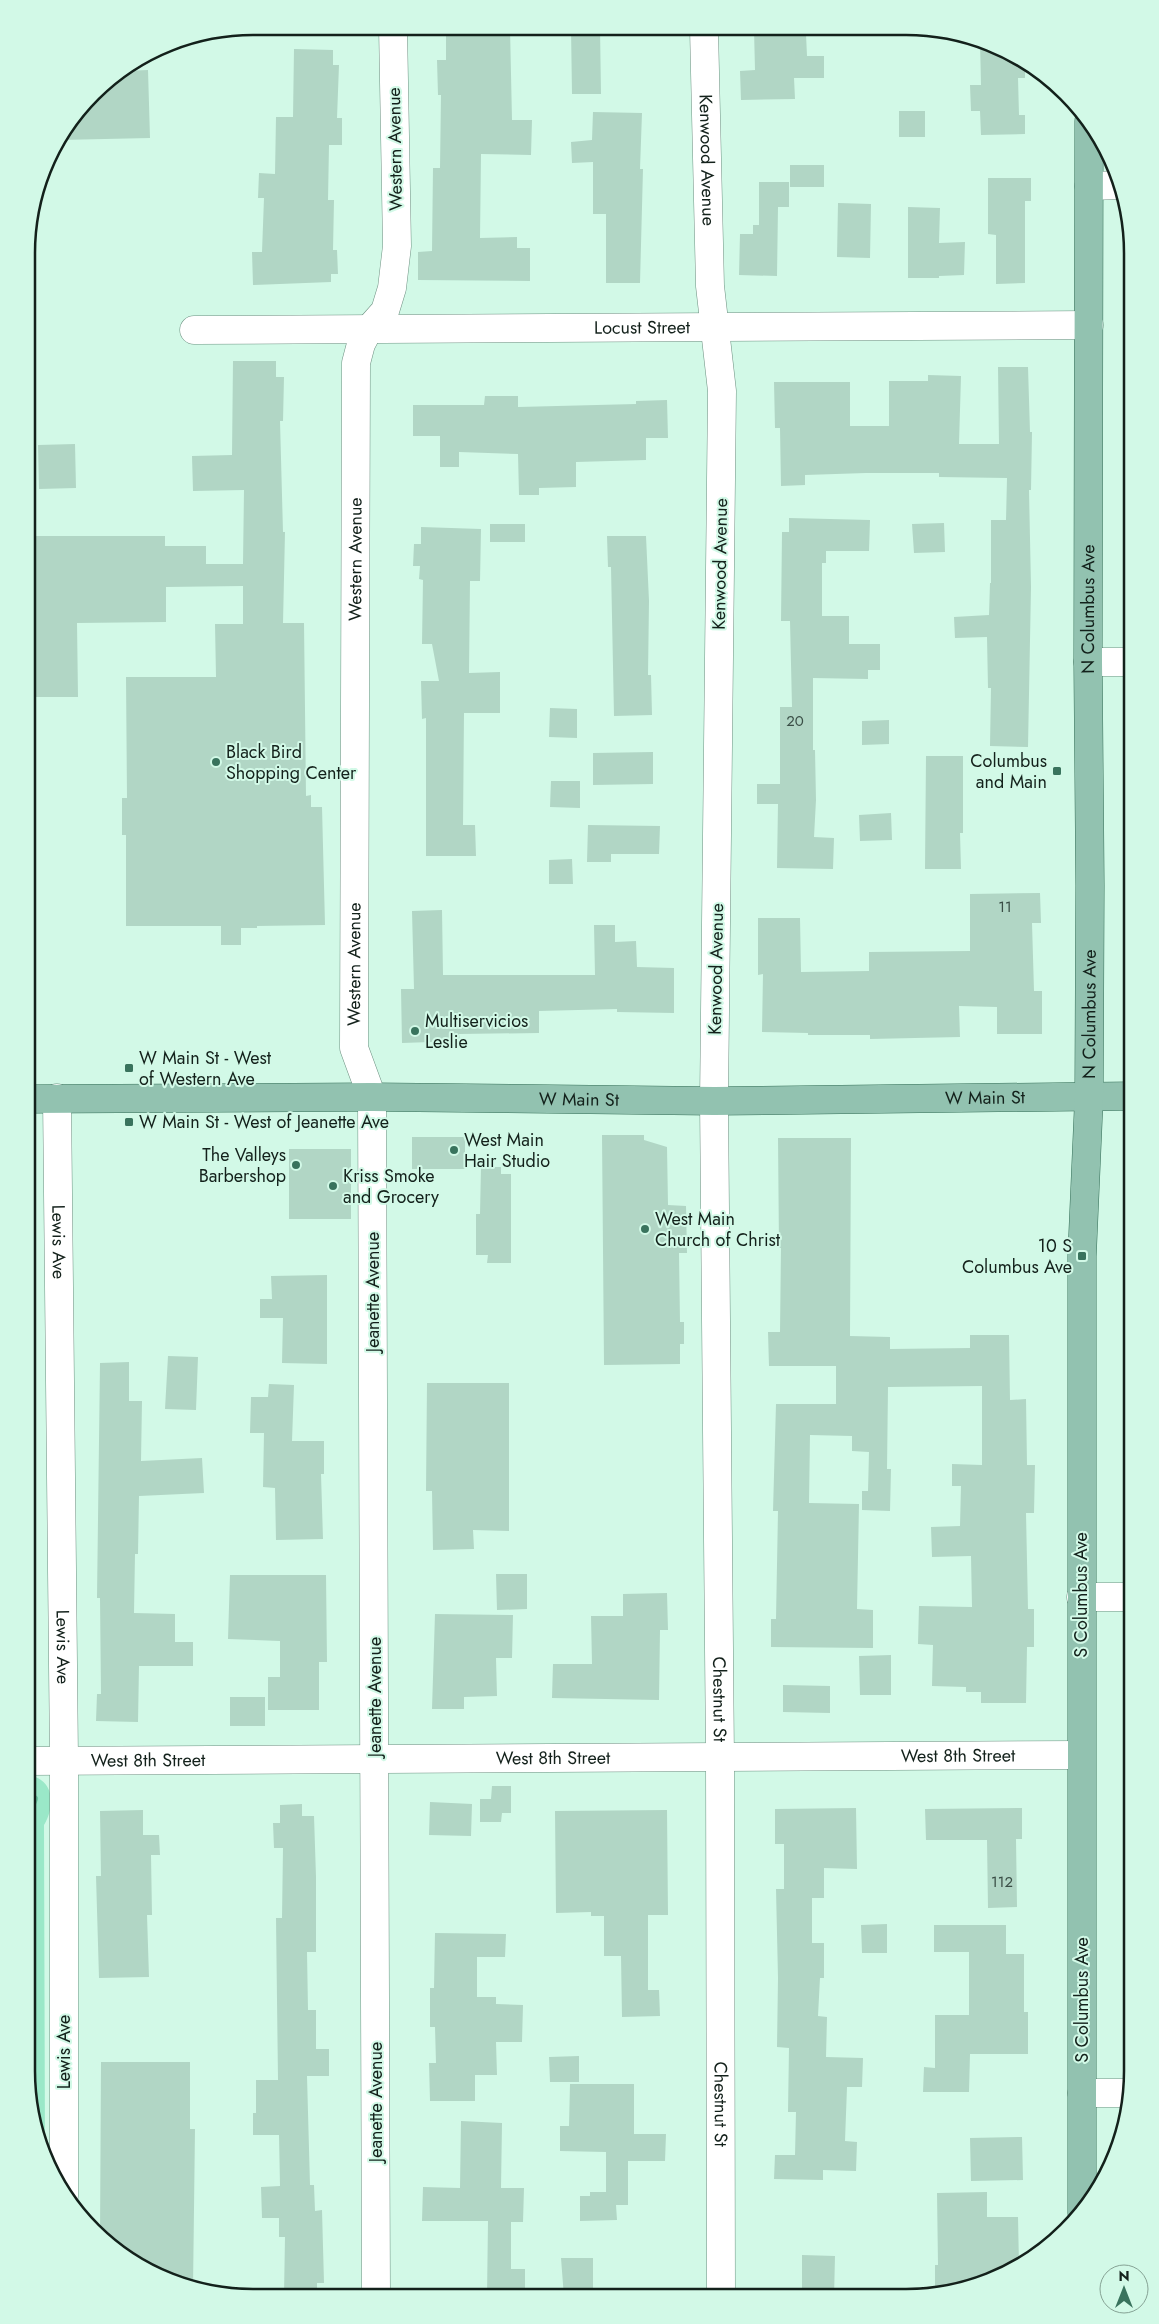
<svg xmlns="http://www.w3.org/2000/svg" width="1159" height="2324" viewBox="0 0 1159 2324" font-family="Jost,sans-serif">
<rect width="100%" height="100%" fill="#d2f9e7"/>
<path fill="#9ae8c8" d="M 27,1775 C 54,1778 56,1805 44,1825 L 45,2157 L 38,2144 L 26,2071 Z"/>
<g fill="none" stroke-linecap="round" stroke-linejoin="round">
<path stroke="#6fc8a5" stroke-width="8" d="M 27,1815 L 34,1799"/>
</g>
<path fill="#b1d6c5" d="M 446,27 L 510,28 L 512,120 L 532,120 L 531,155 L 481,154 L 480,238 L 517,237 L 517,248 L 530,248 L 530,281 L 418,280 L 418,252 L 432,251 L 433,168 L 440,168 L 441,95 L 438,95 L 437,60 L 446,60 Z
M 571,28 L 600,28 L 601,94 L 572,94 Z
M 754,29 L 790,30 L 790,35 L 806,34 L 807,56 L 824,56 L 824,78 L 794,78 L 795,99 L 741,100 L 740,71 L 755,70 Z
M 980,41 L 1006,49 L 1025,62 L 1025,78 L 1018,78 L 1019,115 L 1025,115 L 1025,134 L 981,135 L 980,111 L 971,111 L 970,85 L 981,85 Z
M 294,49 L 333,50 L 333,65 L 339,65 L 337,118 L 342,118 L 342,145 L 329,145 L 328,200 L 334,200 L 333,250 L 337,250 L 338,274 L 331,274 L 331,282 L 253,285 L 252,252 L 262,252 L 264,198 L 258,198 L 259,173 L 275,174 L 276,117 L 293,117 Z
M 148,70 L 150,138 L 59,140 L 103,83 L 123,71 Z
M 899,111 L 925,111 L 925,137 L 899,137 Z
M 593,112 L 642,113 L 640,169 L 643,169 L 640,283 L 606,283 L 606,214 L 593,214 L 593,162 L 572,163 L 571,142 L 592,140 Z
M 790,165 L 824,165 L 824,187 L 790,187 Z
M 988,178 L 1031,178 L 1031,201 L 1025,201 L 1025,283 L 996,284 L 996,235 L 988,234 Z
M 759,182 L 789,182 L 789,207 L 778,207 L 777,276 L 739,275 L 740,234 L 753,234 L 753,225 L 759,225 Z
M 838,203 L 871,204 L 870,258 L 837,257 Z
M 908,207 L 940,208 L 939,243 L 965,242 L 964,275 L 939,276 L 939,278 L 908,278 Z
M 233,361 L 276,361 L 276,377 L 284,377 L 283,421 L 280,421 L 283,532 L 285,532 L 283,623 L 304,623 L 306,796 L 311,795 L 311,807 L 322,807 L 325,925 L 257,926 L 257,928 L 241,928 L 241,945 L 221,945 L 221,926 L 126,926 L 126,835 L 122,835 L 122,798 L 127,798 L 126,677 L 216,677 L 215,624 L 243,624 L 243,586 L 166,587 L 166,622 L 77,623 L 78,697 L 28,697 L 28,536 L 165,536 L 165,546 L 206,546 L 206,564 L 243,564 L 244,490 L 193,491 L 192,456 L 232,455 Z
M 998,367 L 1028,367 L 1030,432 L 1032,432 L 1031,490 L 1029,490 L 1031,587 L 1028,747 L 990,746 L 991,688 L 988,688 L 987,637 L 955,638 L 954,617 L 989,615 L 990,583 L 991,583 L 991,520 L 1006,520 L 1007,478 L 939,477 L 939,473 L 866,473 L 805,475 L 805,485 L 781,486 L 780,428 L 775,428 L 774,382 L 850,382 L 850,426 L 889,426 L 889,381 L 928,381 L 928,375 L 961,376 L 959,444 L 999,444 Z
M 485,396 L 518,396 L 518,407 L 636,404 L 636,401 L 667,400 L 668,438 L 646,438 L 646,460 L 576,462 L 576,487 L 539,488 L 539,495 L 519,495 L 518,454 L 459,452 L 459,467 L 440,467 L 440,436 L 413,436 L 413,405 L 484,405 Z
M 75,444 L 76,488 L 39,489 L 38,445 Z
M 789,518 L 870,520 L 869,551 L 826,551 L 826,563 L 822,563 L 822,616 L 849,616 L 849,644 L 880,644 L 880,670 L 868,670 L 868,679 L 813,678 L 813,750 L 815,750 L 816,800 L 814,837 L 834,838 L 833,869 L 777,868 L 778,804 L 757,804 L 757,784 L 780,784 L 780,707 L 792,707 L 790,621 L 781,621 L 782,532 L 789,532 Z
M 944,523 L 945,552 L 914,553 L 912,524 Z
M 490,524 L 525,524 L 525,542 L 490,542 Z
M 421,527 L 481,529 L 480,581 L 470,581 L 469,673 L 500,672 L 500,713 L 464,713 L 463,825 L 475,825 L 476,856 L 426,856 L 426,718 L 422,719 L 421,681 L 439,681 L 432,644 L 422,644 L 423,580 L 419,579 L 420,566 L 413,566 L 414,544 L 421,544 Z
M 607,536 L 646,536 L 649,601 L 648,675 L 651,675 L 652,715 L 614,716 L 611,567 L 608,567 Z
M 550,708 L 577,709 L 577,738 L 549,737 Z
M 889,720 L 889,744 L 862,745 L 862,721 Z
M 653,752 L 653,784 L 593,785 L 593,753 Z
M 926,756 L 963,756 L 963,833 L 960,833 L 961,869 L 925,869 Z
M 551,781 L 580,781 L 580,808 L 550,807 Z
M 891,813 L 892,840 L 860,841 L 859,815 Z
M 588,825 L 660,826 L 659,854 L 611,854 L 611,862 L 587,862 Z
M 572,859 L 573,884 L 549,884 L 549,860 Z
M 1040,893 L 1041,923 L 1032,923 L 1034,991 L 1042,991 L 1042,1034 L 997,1034 L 997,1007 L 959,1006 L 960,1037 L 870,1039 L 870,1035 L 808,1035 L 808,1033 L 762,1032 L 763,974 L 758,975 L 758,918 L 800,918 L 801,972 L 869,971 L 869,952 L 970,951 L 970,894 Z
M 442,910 L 443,975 L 595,975 L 594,925 L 615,925 L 615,942 L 636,941 L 637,967 L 674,968 L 674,1013 L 617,1012 L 617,1009 L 539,1011 L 539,1033 L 459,1034 L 460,1041 L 402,1043 L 401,989 L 414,989 L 412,911 Z
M 602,1135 L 644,1135 L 644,1140 L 667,1147 L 668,1205 L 686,1206 L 687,1253 L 679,1253 L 680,1322 L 684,1322 L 684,1344 L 680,1344 L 680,1364 L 604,1365 Z
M 412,1137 L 465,1137 L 465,1169 L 412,1169 Z
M 778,1138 L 851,1138 L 850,1336 L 890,1337 L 890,1349 L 970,1348 L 970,1335 L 1009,1335 L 1010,1400 L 1026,1399 L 1027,1465 L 1035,1465 L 1034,1513 L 1026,1513 L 1028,1609 L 1034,1609 L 1034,1647 L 1027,1647 L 1026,1703 L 981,1703 L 981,1692 L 966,1692 L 966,1687 L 932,1686 L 933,1645 L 918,1644 L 919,1606 L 972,1607 L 971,1556 L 932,1557 L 931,1527 L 960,1526 L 961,1486 L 952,1486 L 952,1464 L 982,1465 L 982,1386 L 888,1387 L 887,1469 L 891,1469 L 890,1511 L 862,1510 L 862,1491 L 868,1491 L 869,1452 L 852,1451 L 852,1436 L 810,1435 L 809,1503 L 859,1504 L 857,1609 L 873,1610 L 873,1648 L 771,1647 L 771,1619 L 776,1619 L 778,1511 L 773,1511 L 776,1404 L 836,1404 L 836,1366 L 769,1366 L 768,1332 L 780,1332 L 781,1248 L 779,1248 Z
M 289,1149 L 351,1149 L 351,1219 L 289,1219 Z
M 481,1167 L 501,1167 L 501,1174 L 511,1174 L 511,1263 L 487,1263 L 488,1255 L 476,1255 L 476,1214 L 480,1214 Z
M 327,1275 L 327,1364 L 282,1363 L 283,1318 L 260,1318 L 260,1299 L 272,1299 L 271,1276 Z
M 168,1356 L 198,1357 L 196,1410 L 165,1409 Z
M 129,1362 L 129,1401 L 142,1401 L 141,1461 L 202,1458 L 204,1493 L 139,1496 L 138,1554 L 135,1554 L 134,1613 L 175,1614 L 175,1642 L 193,1642 L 193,1666 L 139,1666 L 138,1722 L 96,1721 L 97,1694 L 101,1694 L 100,1598 L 97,1598 L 100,1363 Z
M 427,1383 L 509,1383 L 509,1531 L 473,1530 L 474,1549 L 433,1550 L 432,1491 L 426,1491 Z
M 269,1384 L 294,1385 L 292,1441 L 324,1441 L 324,1474 L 321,1474 L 323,1539 L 276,1540 L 275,1488 L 263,1487 L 264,1433 L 250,1433 L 251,1397 L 268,1397 Z
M 496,1574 L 527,1574 L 527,1609 L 497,1610 Z
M 230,1575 L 326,1575 L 327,1662 L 319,1662 L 319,1710 L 268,1710 L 268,1677 L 280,1677 L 280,1641 L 228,1639 Z
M 667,1593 L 668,1630 L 660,1630 L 659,1700 L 552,1698 L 553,1664 L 592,1664 L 591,1616 L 623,1616 L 623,1594 Z
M 435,1614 L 513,1615 L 512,1658 L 496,1658 L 497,1696 L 464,1697 L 464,1709 L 432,1709 Z
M 891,1655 L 891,1695 L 860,1695 L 859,1656 Z
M 783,1685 L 830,1686 L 830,1713 L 783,1712 Z
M 230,1697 L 265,1697 L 265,1726 L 230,1726 Z
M 492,1786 L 511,1786 L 511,1813 L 502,1813 L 501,1822 L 480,1822 L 480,1799 L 491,1799 Z
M 430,1802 L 472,1804 L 471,1836 L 429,1835 Z
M 302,1804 L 302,1816 L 314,1816 L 316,1877 L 316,1952 L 307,1952 L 308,2010 L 316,2010 L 316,2049 L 329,2049 L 329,2076 L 307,2076 L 310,2185 L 314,2185 L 315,2211 L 322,2210 L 324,2283 L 317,2283 L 317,2296 L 284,2296 L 285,2237 L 279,2237 L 279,2218 L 262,2218 L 261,2187 L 280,2186 L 279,2135 L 253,2135 L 253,2113 L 256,2113 L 256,2080 L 278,2080 L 276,1918 L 282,1918 L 283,1848 L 274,1848 L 273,1823 L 280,1823 L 280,1805 Z
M 856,1808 L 857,1869 L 824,1868 L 824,1898 L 812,1898 L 812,1943 L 824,1943 L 824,1978 L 820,1978 L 818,2016 L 827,2017 L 826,2057 L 863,2058 L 862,2087 L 847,2087 L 845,2141 L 857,2142 L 856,2171 L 823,2170 L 823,2180 L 774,2179 L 775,2155 L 795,2155 L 796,2112 L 788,2112 L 789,2048 L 777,2047 L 778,1978 L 776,1889 L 784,1889 L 784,1844 L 775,1844 L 775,1809 Z
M 1022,1808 L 1022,1839 L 1016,1839 L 1017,1907 L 988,1908 L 987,1840 L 926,1840 L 925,1809 Z
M 143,1810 L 143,1835 L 159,1835 L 160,1855 L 151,1855 L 152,1915 L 147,1915 L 149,1977 L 99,1978 L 96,1876 L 101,1876 L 100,1811 Z
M 667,1810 L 668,1915 L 648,1915 L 648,1990 L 659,1990 L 660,2016 L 622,2017 L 621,1956 L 604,1956 L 604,1916 L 591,1916 L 591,1912 L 556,1913 L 555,1811 Z
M 887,1924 L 887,1953 L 862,1953 L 861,1925 Z
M 934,1925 L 1006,1925 L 1006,1954 L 1024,1954 L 1024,2012 L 1028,2012 L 1028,2054 L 970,2054 L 969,2092 L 923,2092 L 924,2067 L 935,2068 L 935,2015 L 969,2015 L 969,1952 L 934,1952 Z
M 435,1933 L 506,1934 L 505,1957 L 477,1957 L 477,1997 L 496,1997 L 496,2004 L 523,2005 L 522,2042 L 496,2042 L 497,2075 L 475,2075 L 475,2101 L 430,2101 L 429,2063 L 436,2063 L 435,2027 L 430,2027 L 430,1988 L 434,1988 Z
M 579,2056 L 579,2082 L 550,2082 L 549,2057 Z
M 101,2062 L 190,2062 L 190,2129 L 195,2129 L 193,2288 L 166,2280 L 104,2242 L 100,2237 Z
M 570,2084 L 634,2084 L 634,2134 L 666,2134 L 665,2161 L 628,2161 L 628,2205 L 616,2205 L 617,2220 L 580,2221 L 580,2196 L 590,2196 L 590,2192 L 606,2192 L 606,2152 L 560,2151 L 560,2126 L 569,2126 Z
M 461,2121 L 502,2123 L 501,2188 L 524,2188 L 523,2222 L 511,2222 L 511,2269 L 525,2269 L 525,2297 L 487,2297 L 488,2221 L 422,2221 L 423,2187 L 460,2188 Z
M 1022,2137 L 1023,2180 L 971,2181 L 970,2138 Z
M 987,2192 L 987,2217 L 1018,2217 L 1019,2266 L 979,2286 L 935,2293 L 935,2265 L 938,2265 L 937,2193 Z
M 802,2255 L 835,2256 L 834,2298 L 802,2297 Z
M 561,2258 L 593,2258 L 593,2297 L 564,2297 Z"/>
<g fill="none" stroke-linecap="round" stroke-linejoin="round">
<defs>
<g id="minor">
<path id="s1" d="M 704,29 L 710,286 L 722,391 L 714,1101 L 720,1758 L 721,2297"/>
<path d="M 1089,186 L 1122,185"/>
<path id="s2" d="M 194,330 L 1089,325"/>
<path d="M 1088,662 L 1133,662"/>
<path id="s3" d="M 57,1098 L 64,1759 L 64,2196"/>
<path d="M 1081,1597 L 1132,1597"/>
<path id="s4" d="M 27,1761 L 1081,1755"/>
<path d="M 1082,2093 L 1131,2093"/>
<path id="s5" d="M 376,2296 L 372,1097 L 354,1048 L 356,363 L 361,344 L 369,329 L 385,311 L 392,288 L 397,246 L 393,27"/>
</g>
<g id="major">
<path id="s6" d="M 27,1099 L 372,1097 L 714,1101 L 1133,1096"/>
<path id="s7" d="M 1082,2213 L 1082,1256 L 1089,1097 L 1090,885 L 1088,662 L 1089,121"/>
</g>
</defs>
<use href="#minor" stroke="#6e9182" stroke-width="29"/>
<use href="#major" stroke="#367059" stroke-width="29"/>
<use href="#minor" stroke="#fff" stroke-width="28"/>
<use href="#major" stroke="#92c2b0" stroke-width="28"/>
</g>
<g fill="#39735d" stroke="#d2f9e7" stroke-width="2">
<circle cx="216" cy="762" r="5"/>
<rect x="1052" y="766" width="10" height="10" rx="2.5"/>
<circle cx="415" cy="1031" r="5"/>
<rect x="124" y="1063" width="10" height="10" rx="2.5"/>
<rect x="124" y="1117" width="10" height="10" rx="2.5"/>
<circle cx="454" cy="1150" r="5"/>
<circle cx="296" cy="1165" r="5"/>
<circle cx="333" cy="1186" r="5"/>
<circle cx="645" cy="1229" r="5"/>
<rect x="1077" y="1251" width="10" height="10" rx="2.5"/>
</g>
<g text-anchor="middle" stroke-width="4" stroke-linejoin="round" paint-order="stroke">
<g font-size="15" fill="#3a4e46">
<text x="795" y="726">20</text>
<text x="1005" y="912">11</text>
<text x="1002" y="1887">112</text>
</g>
<g font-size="18" fill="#13211b" stroke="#d2f9e7">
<text transform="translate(395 149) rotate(-91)" y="6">Western Avenue</text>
<text dy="6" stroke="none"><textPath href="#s1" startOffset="131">Kenwood Avenue</textPath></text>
<text dy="6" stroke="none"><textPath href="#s2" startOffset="448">Locust Street</textPath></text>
<text dy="6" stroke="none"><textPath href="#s5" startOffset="1740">Western Avenue</textPath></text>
<text transform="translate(720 564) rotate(-89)" y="6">Kenwood Avenue</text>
<text dy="6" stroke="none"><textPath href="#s7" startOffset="1604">N Columbus Ave</textPath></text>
<text dy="6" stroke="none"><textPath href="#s5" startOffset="1335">Western Avenue</textPath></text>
<text transform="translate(716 969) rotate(-89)" y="6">Kenwood Avenue</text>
<text dy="6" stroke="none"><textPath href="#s7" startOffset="1199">N Columbus Ave</textPath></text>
<text dy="6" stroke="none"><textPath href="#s6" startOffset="958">W Main St</textPath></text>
<text dy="6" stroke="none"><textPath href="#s6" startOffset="552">W Main St</textPath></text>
<text dy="6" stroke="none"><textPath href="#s3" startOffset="144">Lewis Ave</textPath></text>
<text transform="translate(373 1292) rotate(-90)" y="6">Jeanette Avenue</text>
<text transform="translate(1081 1595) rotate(-90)" y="6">S Columbus Ave</text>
<text dy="6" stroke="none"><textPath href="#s3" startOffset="549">Lewis Ave</textPath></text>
<text transform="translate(375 1697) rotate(-90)" y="6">Jeanette Avenue</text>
<text dy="6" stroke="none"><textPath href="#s1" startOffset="1671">Chestnut St</textPath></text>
<text dy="6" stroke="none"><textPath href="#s4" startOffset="931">West 8th Street</textPath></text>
<text dy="6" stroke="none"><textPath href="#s4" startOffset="121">West 8th Street</textPath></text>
<text dy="6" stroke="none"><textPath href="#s4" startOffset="526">West 8th Street</textPath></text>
<text transform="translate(1082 2000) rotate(-90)" y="6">S Columbus Ave</text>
<text transform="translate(64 2052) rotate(-90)" y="6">Lewis Ave</text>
<text transform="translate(376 2102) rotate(-90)" y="6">Jeanette Avenue</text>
<text dy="6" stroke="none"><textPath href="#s1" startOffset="2076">Chestnut St</textPath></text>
</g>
<g font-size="18" fill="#13211b" stroke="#d2f9e7" text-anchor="start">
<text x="226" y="758">Black Bird<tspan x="226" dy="21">Shopping Center</tspan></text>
<text x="1047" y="767" text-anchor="end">Columbus<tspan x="1047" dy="21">and Main</tspan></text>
<text x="425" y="1027">Multiservicios<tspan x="425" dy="21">Leslie</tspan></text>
<text x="139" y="1064">W Main St - West<tspan x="139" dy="21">of Western Ave</tspan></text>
<text x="139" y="1128">W Main St - West of Jeanette Ave</text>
<text x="464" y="1146">West Main<tspan x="464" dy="21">Hair Studio</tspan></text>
<text x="286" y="1161" text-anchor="end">The Valleys<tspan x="286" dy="21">Barbershop</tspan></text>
<text x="343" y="1182">Kriss Smoke<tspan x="343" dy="21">and Grocery</tspan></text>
<text x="655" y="1225">West Main<tspan x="655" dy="21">Church of Christ</tspan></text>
<text x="1072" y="1252" text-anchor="end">10 S<tspan x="1072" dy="21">Columbus Ave</tspan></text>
</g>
</g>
<path d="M0 0H1159V2324H0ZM253 35H906A218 218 0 0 1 1124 253V2071A218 218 0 0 1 906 2289H253A218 218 0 0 1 35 2071V253A218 218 0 0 1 253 35Z" fill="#d2f9e7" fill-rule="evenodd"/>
<path fill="none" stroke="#13211b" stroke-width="2.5" d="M253 35H906A218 218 0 0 1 1124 253V2071A218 218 0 0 1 906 2289H253A218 218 0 0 1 35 2071V253A218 218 0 0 1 253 35Z"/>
<g transform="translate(1124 2289)"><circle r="24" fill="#d2f9e7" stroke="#86a395"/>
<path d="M0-4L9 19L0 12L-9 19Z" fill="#39735d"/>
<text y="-8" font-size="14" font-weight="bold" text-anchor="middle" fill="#13211b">N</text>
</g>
</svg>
